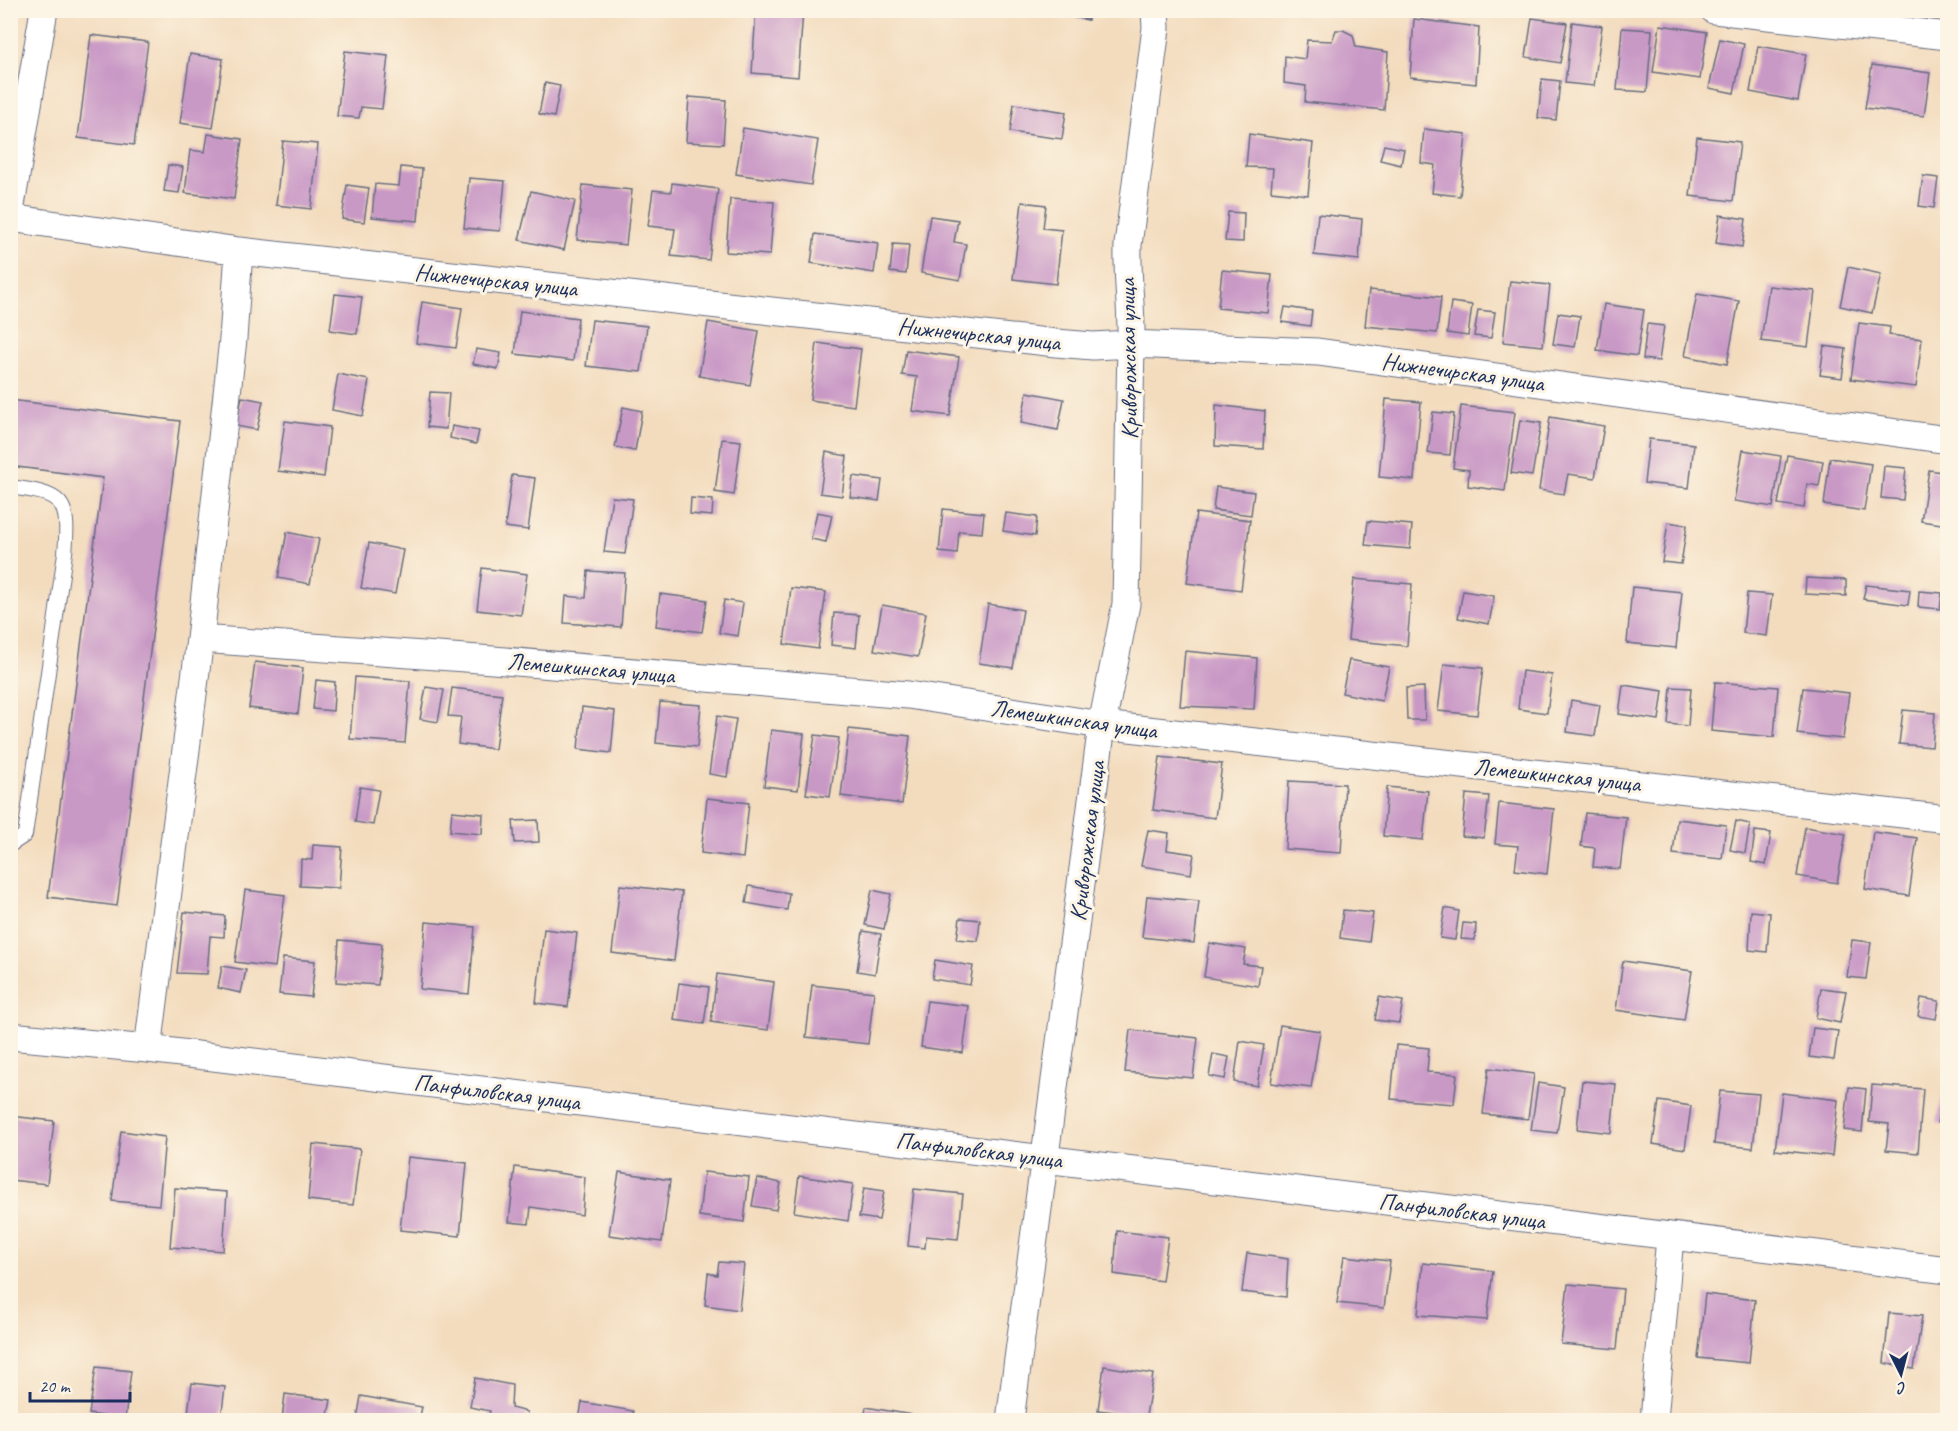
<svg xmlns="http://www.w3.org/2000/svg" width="1958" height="1431" viewBox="0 0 1958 1431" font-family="Caveat,sans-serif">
<rect width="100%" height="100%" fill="#fcf5e5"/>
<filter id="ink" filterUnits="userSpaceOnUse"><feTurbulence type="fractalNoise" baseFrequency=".0167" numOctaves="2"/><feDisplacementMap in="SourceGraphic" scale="12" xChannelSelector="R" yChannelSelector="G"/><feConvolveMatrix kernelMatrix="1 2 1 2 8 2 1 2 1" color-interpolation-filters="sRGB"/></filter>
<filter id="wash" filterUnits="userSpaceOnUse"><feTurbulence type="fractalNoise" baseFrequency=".008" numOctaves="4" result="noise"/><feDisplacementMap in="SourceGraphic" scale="24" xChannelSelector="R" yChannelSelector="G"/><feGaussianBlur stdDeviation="1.35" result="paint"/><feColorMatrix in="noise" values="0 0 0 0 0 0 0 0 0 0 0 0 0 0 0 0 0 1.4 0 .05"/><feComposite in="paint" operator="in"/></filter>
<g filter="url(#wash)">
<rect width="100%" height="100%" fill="#f3dcbe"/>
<g id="blocks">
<path fill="#c999c6" d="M 756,10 L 803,12 L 798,77 L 752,73 Z
M 851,10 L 881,10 L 880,15 L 851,13 Z
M 1037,10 L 1090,10 L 1088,20 Z
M 1532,18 L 1567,23 L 1560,63 L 1526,57 Z
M 1414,19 L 1479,27 L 1476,84 L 1410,77 Z
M 1572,22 L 1602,26 L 1594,86 L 1565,83 Z
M 1660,25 L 1707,32 L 1700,79 L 1653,72 Z
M 1622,28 L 1652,30 L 1647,92 L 1617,90 Z
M 1336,30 L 1343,30 L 1353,35 L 1356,47 L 1388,52 L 1384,110 L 1305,102 L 1306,86 L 1284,83 L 1285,56 L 1305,59 L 1307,40 L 1332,41 Z
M 91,35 L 148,42 L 134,145 L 78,138 Z
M 1720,39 L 1744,44 L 1734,93 L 1709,88 Z
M 1758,46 L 1806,54 L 1798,101 L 1750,92 Z
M 345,51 L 388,56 L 382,109 L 361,107 L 359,118 L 337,116 Z
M 190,54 L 223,59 L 213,128 L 180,123 Z
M 1872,65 L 1930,73 L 1924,116 L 1865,108 Z
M 1542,79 L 1560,81 L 1556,120 L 1538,118 Z
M 545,83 L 560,86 L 554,117 L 539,114 Z
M 689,97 L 726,100 L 723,144 L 686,142 Z
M 1014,104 L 1066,112 L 1062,139 L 1010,132 Z
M 743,128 L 818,140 L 811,185 L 736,174 Z
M 1424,129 L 1466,134 L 1460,196 L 1432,193 L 1435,165 L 1421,163 Z
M 208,134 L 242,139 L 234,199 L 185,193 L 190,150 L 205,152 Z
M 1249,134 L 1313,143 L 1308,195 L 1271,191 L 1273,168 L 1246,167 Z
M 1697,137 L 1740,142 L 1733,201 L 1690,196 Z
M 283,141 L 318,144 L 311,209 L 276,205 Z
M 1384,145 L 1404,149 L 1401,165 L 1380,160 Z
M 168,165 L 183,167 L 179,193 L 164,191 Z
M 401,167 L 422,169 L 418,221 L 372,217 L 375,184 L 399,186 Z
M 1923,176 L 1938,178 L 1934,208 L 1919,206 Z
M 469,178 L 505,181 L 500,231 L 464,228 Z
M 672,183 L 718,189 L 709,260 L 671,256 L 675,229 L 648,226 L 653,190 L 671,192 Z
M 347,185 L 369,188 L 364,222 L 342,219 Z
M 583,185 L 632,190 L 626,245 L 577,240 Z
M 531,191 L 575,201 L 564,250 L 519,240 Z
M 730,199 L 774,202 L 770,255 L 726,252 Z
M 1022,202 L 1046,205 L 1043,228 L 1062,230 L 1056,284 L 1013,279 Z
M 1228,212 L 1244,213 L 1243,242 L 1225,241 Z
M 1318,214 L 1362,219 L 1359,260 L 1314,255 Z
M 1720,215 L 1746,219 L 1742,247 L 1716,243 Z
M 930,216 L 958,220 L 954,242 L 966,244 L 960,280 L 921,273 Z
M 815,234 L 878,243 L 874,273 L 811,263 Z
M 893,244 L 909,245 L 906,274 L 890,272 Z
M 1848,267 L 1881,274 L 1872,313 L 1840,306 Z
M 1222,270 L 1272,275 L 1268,313 L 1218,308 Z
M 1510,281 L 1550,285 L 1543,346 L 1503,342 Z
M 1769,286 L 1815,291 L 1808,347 L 1761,341 Z
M 1369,290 L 1441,297 L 1437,333 L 1365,326 Z
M 335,294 L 362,297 L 357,334 L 330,330 Z
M 1697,294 L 1739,301 L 1727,364 L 1685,356 Z
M 422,302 L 462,308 L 456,348 L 416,343 Z
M 1451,302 L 1472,305 L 1468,336 L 1447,333 Z
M 1604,304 L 1644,310 L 1637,356 L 1597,350 Z
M 1285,307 L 1312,311 L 1310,326 L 1282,322 Z
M 1478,310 L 1495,312 L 1491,338 L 1474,336 Z
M 520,311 L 578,318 L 573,361 L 515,354 Z
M 1558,313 L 1580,316 L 1575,347 L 1553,344 Z
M 592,320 L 647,326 L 641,372 L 586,366 Z
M 708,322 L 759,331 L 750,385 L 699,376 Z
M 1859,323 L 1890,327 L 1889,335 L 1922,339 L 1916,387 L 1851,379 Z
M 1647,324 L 1664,326 L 1659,361 L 1643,359 Z
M 817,343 L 861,349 L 854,406 L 810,400 Z
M 1824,346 L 1846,349 L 1842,378 L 1820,375 Z
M 476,349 L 501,353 L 498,369 L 473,364 Z
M 906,350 L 959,357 L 950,416 L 912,411 L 917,377 L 902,375 Z
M 338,374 L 369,380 L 363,416 L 332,410 Z
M 430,392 L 449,393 L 446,429 L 427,427 Z
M 1027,392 L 1064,399 L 1058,430 L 1021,423 Z
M 242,397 L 263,401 L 257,430 L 236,426 Z
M 1386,399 L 1421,402 L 1414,480 L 1379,477 Z
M 10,400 L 180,421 L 117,906 L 48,897 L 103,478 L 10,466 Z
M 1216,405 L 1265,411 L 1263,449 L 1215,446 Z
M 1461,406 L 1515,412 L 1505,491 L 1468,486 L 1469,470 L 1453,468 Z
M 623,407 L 642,411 L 635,451 L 615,447 Z
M 1433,412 L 1454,414 L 1450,455 L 1428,453 Z
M 1550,417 L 1604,426 L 1595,478 L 1568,474 L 1564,494 L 1539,490 Z
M 1520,420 L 1541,423 L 1532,476 L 1511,473 Z
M 285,421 L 330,427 L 324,477 L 278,471 Z
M 452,426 L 479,431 L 476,444 L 450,438 Z
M 722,439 L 741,441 L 734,495 L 715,492 Z
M 1649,439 L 1694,444 L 1689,488 L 1644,483 Z
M 1743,450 L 1781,456 L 1773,507 L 1734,501 Z
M 826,452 L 847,456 L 842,496 L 820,493 Z
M 1787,455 L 1823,461 L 1819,486 L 1807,484 L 1804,508 L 1778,504 Z
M 1830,458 L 1871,464 L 1864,511 L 1824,505 Z
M 1884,466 L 1906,468 L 1903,500 L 1881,498 Z
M 1929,470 L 1948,473 L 1948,525 L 1921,521 Z
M 512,475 L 535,478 L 528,530 L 505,527 Z
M 853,476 L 882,480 L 879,501 L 850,497 Z
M 1216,487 L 1254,492 L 1251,515 L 1213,510 Z
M 612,497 L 633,499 L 625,554 L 604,552 Z
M 691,498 L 713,500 L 712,516 L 690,514 Z
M 943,509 L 984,513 L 982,533 L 959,531 L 957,554 L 939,552 Z
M 817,512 L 832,515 L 826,542 L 811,539 Z
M 1006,513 L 1037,517 L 1035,536 L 1003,531 Z
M 1196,513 L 1250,520 L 1241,590 L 1187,583 Z
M 1368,521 L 1412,525 L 1410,549 L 1365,545 Z
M 1668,522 L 1687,525 L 1681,564 L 1662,562 Z
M 287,532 L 319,539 L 310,584 L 278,578 Z
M 369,543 L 403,550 L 395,594 L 361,588 Z
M 482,568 L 527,574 L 521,615 L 477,610 Z
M 588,571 L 625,573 L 621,627 L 564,623 L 566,596 L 586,598 Z
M 1806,578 L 1846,580 L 1846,596 L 1805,594 Z
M 1354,579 L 1412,584 L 1407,646 L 1348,640 Z
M 1866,585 L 1910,590 L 1908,605 L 1863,599 Z
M 1632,587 L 1682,592 L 1676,648 L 1627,643 Z
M 791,588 L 826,592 L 818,649 L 784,644 Z
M 1463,591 L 1494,596 L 1489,624 L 1458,618 Z
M 1919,591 L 1942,593 L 1940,609 L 1918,607 Z
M 1747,593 L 1772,595 L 1767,636 L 1743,633 Z
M 660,594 L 707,600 L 702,632 L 656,626 Z
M 724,600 L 743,603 L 738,636 L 719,633 Z
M 988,604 L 1023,610 L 1013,668 L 979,663 Z
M 882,605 L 926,613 L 918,657 L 874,650 Z
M 834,613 L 859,615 L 856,648 L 831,645 Z
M 1185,651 L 1257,658 L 1254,709 L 1180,706 Z
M 1349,660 L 1389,667 L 1382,701 L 1342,693 Z
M 255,662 L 303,668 L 298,714 L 249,708 Z
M 1444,664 L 1483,668 L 1477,715 L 1438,711 Z
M 1522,671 L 1552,675 L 1547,713 L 1518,709 Z
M 355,677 L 410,681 L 405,743 L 350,739 Z
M 316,680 L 335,682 L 333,711 L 313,709 Z
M 1715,682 L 1778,687 L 1774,737 L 1711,731 Z
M 1623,685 L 1663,691 L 1659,720 L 1619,714 Z
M 426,687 L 444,690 L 438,722 L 420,719 Z
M 1424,687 L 1425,720 L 1407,720 L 1406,688 Z
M 1671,687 L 1691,688 L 1688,726 L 1668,724 Z
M 452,688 L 502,694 L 495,749 L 458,744 L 461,717 L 448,716 Z
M 1803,688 L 1849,693 L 1843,739 L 1797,734 Z
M 1571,700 L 1600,705 L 1595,736 L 1567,732 Z
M 660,702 L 701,705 L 697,747 L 656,743 Z
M 582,707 L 615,711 L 611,753 L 578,749 Z
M 1903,710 L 1935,713 L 1932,747 L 1899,744 Z
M 717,716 L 736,719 L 727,777 L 709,774 Z
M 849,729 L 910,736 L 902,804 L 841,796 Z
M 771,730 L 804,734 L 798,790 L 764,786 Z
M 815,735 L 839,738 L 830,797 L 806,794 Z
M 1160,757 L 1222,764 L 1215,818 L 1153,810 Z
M 1289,781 L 1345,784 L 1341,853 L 1285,849 Z
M 360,787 L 379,790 L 373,825 L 355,822 Z
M 1387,787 L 1428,791 L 1423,840 L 1383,836 Z
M 1466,794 L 1489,796 L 1484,838 L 1462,836 Z
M 707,798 L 749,803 L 743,858 L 701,853 Z
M 1499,803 L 1554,809 L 1547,874 L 1515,870 L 1518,846 L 1495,844 Z
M 452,811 L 483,814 L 482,834 L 450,831 Z
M 1585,813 L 1626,817 L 1620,869 L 1593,867 L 1595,848 L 1581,846 Z
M 1677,819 L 1726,825 L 1722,859 L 1673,854 Z
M 538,820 L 539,842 L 515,843 L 513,821 Z
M 1736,821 L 1750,824 L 1745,853 L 1730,850 Z
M 1805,827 L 1846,834 L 1837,883 L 1797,876 Z
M 1148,830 L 1169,833 L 1167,850 L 1194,854 L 1191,874 L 1141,866 Z
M 1755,831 L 1771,833 L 1766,865 L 1751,862 Z
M 1873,832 L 1917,838 L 1909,896 L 1865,889 Z
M 313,845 L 342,847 L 339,888 L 300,886 L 301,859 L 312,860 Z
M 620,885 L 682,892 L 674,961 L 612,953 Z
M 749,886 L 789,893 L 787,910 L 746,903 Z
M 245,890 L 285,895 L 275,967 L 235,962 Z
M 872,890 L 891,894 L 884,929 L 865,925 Z
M 1147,896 L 1199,901 L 1194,943 L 1142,937 Z
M 1445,908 L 1459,911 L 1455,940 L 1440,938 Z
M 1343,910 L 1373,913 L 1369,942 L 1340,938 Z
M 1751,911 L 1770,913 L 1767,952 L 1749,950 Z
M 184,912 L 225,916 L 224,937 L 210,936 L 207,974 L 177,973 Z
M 960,918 L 980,920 L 978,941 L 957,939 Z
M 426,922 L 475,927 L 469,994 L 420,989 Z
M 1463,923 L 1476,924 L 1475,940 L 1461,939 Z
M 544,929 L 577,933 L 568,1007 L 536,1003 Z
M 863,931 L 881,934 L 875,974 L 857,971 Z
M 339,940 L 382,944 L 378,985 L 336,982 Z
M 1852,940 L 1871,942 L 1866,979 L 1847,977 Z
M 1209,943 L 1246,949 L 1243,964 L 1261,966 L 1258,986 L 1204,977 Z
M 283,958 L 315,961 L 311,997 L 279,994 Z
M 935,960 L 973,966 L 970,985 L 932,979 Z
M 1623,961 L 1692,971 L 1684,1020 L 1616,1010 Z
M 222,966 L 246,970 L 241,993 L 218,988 Z
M 717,974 L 774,982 L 768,1030 L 711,1022 Z
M 679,983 L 709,987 L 704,1024 L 674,1020 Z
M 812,985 L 874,992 L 868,1044 L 806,1037 Z
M 1821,988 L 1846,991 L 1840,1023 L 1816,1018 Z
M 1379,997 L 1403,1001 L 1399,1023 L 1375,1020 Z
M 1921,998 L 1939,1001 L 1936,1019 L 1918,1016 Z
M 927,1001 L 969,1006 L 963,1053 L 921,1047 Z
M 1280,1025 L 1320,1031 L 1311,1088 L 1271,1083 Z
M 1813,1028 L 1838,1031 L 1834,1060 L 1809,1057 Z
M 1130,1030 L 1198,1038 L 1193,1078 L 1125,1072 Z
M 1240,1041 L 1264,1045 L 1257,1086 L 1234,1082 Z
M 1396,1045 L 1429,1048 L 1427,1072 L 1457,1074 L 1454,1104 L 1391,1099 Z
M 1213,1054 L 1229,1057 L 1225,1079 L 1209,1076 Z
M 1489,1068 L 1534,1074 L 1528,1119 L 1483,1114 Z
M 1582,1081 L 1616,1084 L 1611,1133 L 1577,1129 Z
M 1538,1083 L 1564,1087 L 1557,1133 L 1531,1130 Z
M 1872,1085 L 1923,1089 L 1918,1153 L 1886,1150 L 1889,1124 L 1869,1122 Z
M 1849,1087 L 1866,1089 L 1862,1132 L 1844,1130 Z
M 1720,1091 L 1759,1094 L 1753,1148 L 1714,1144 Z
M 1782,1093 L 1838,1100 L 1832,1156 L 1775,1150 Z
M 1942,1097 L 1948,1098 L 1948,1125 L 1937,1123 Z
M 1659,1101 L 1691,1106 L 1685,1149 L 1653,1144 Z
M 10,1116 L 54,1121 L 47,1184 L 10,1180 Z
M 121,1131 L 165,1137 L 159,1205 L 112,1201 Z
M 313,1144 L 360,1149 L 353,1205 L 308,1200 Z
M 408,1157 L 467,1163 L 460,1236 L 400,1230 Z
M 515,1167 L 585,1177 L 582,1215 L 531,1207 L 529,1224 L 509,1222 Z
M 619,1172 L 670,1180 L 662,1242 L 609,1235 Z
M 704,1172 L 749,1177 L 744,1222 L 699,1216 Z
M 799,1176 L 853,1184 L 848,1221 L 794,1212 Z
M 757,1178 L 781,1183 L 776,1210 L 752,1206 Z
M 175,1188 L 227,1192 L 223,1251 L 170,1247 Z
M 864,1188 L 884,1191 L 879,1220 L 859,1217 Z
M 914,1189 L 963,1194 L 958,1239 L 926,1236 L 925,1248 L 908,1246 Z
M 1117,1231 L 1168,1237 L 1162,1281 L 1114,1274 Z
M 1247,1253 L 1288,1259 L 1286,1297 L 1242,1292 Z
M 1344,1256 L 1390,1261 L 1384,1308 L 1337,1303 Z
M 719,1262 L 744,1264 L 739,1310 L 705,1305 L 708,1273 L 717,1275 Z
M 1423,1263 L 1493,1271 L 1487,1320 L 1418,1315 Z
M 1568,1284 L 1623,1289 L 1617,1349 L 1561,1344 Z
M 1705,1294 L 1755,1300 L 1749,1363 L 1698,1358 Z
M 1889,1313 L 1922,1316 L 1914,1369 L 1884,1363 Z
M 1104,1366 L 1153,1374 L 1146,1416 L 1098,1410 Z
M 96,1367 L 131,1371 L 125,1419 L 89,1414 Z
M 475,1378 L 512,1385 L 511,1408 L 527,1412 L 526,1420 L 488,1420 L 490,1411 L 470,1407 Z
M 192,1383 L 225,1387 L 221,1420 L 187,1420 Z
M 285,1394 L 331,1400 L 327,1420 L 282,1420 Z
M 361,1396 L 422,1407 L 419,1420 L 357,1420 Z
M 582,1402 L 633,1411 L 631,1420 L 579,1420 Z
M 866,1407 L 929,1418 L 929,1420 L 864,1420 Z"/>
</g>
</g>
<g filter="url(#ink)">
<use href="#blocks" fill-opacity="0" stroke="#676c80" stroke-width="1.5"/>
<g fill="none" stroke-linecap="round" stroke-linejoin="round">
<defs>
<path id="lane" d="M 10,487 C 63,494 70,499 65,553 L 25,835 L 10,845"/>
<path id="street" d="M 1714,10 L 1948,36
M 10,211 L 44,10
M 10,218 L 239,251 L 1056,343 L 1093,346 L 1131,344 L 1318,352 L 1948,440
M 200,639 L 493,660 L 908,695 L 1102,725 L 1948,819
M 10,1036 L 148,1049 L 1948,1270
M 148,1049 L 200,639 L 233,339 L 239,251
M 1010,1420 L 1102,725 L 1126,604 L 1131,344 C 1132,311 1127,279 1128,245 L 1156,28 L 1155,10
M 1654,1420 L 1670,1237"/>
</defs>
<use href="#lane" stroke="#676c80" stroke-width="16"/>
<use href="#street" stroke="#676c80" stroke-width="29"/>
<use href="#lane" stroke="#fff" stroke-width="14"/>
<use href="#street" stroke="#fff" stroke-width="27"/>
</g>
</g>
<g text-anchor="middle" stroke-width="6" stroke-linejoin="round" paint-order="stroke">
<g font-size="24" fill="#1b2f5e" stroke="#fcf5e5">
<text transform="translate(496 280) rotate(6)" y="8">Нижнечирская улица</text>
<text transform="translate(979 334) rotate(6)" y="8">Нижнечирская улица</text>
<text transform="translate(1128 359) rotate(-91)" y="8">Криворожская улица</text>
<text transform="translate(1463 372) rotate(8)" y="8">Нижнечирская улица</text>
<text transform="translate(591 668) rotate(5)" y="8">Лемешкинская улица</text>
<text transform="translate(1074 719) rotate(8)" y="8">Лемешкинская улица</text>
<text transform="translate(1557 775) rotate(6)" y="8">Лемешкинская улица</text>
<text transform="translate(1087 841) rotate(-83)" y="8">Криворожская улица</text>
<text transform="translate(497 1092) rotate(7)" y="8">Панфиловская улица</text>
<text transform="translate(979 1150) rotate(7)" y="8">Панфиловская улица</text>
<text transform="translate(1462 1211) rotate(7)" y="8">Панфиловская улица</text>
</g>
</g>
<rect width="1958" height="1431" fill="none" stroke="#fcf5e5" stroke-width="36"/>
<g transform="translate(1901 1374) rotate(174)" stroke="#fcf5e5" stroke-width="4.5" paint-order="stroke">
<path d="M0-4.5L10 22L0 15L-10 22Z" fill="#1b2f5e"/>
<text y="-9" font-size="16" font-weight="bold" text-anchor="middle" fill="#1b2f5e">С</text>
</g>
<path d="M30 1392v9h100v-9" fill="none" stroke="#1b2f5e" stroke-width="3"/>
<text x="39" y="1392" font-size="18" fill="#1b2f5e" stroke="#fcf5e5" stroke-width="4.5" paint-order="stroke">20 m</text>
</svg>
